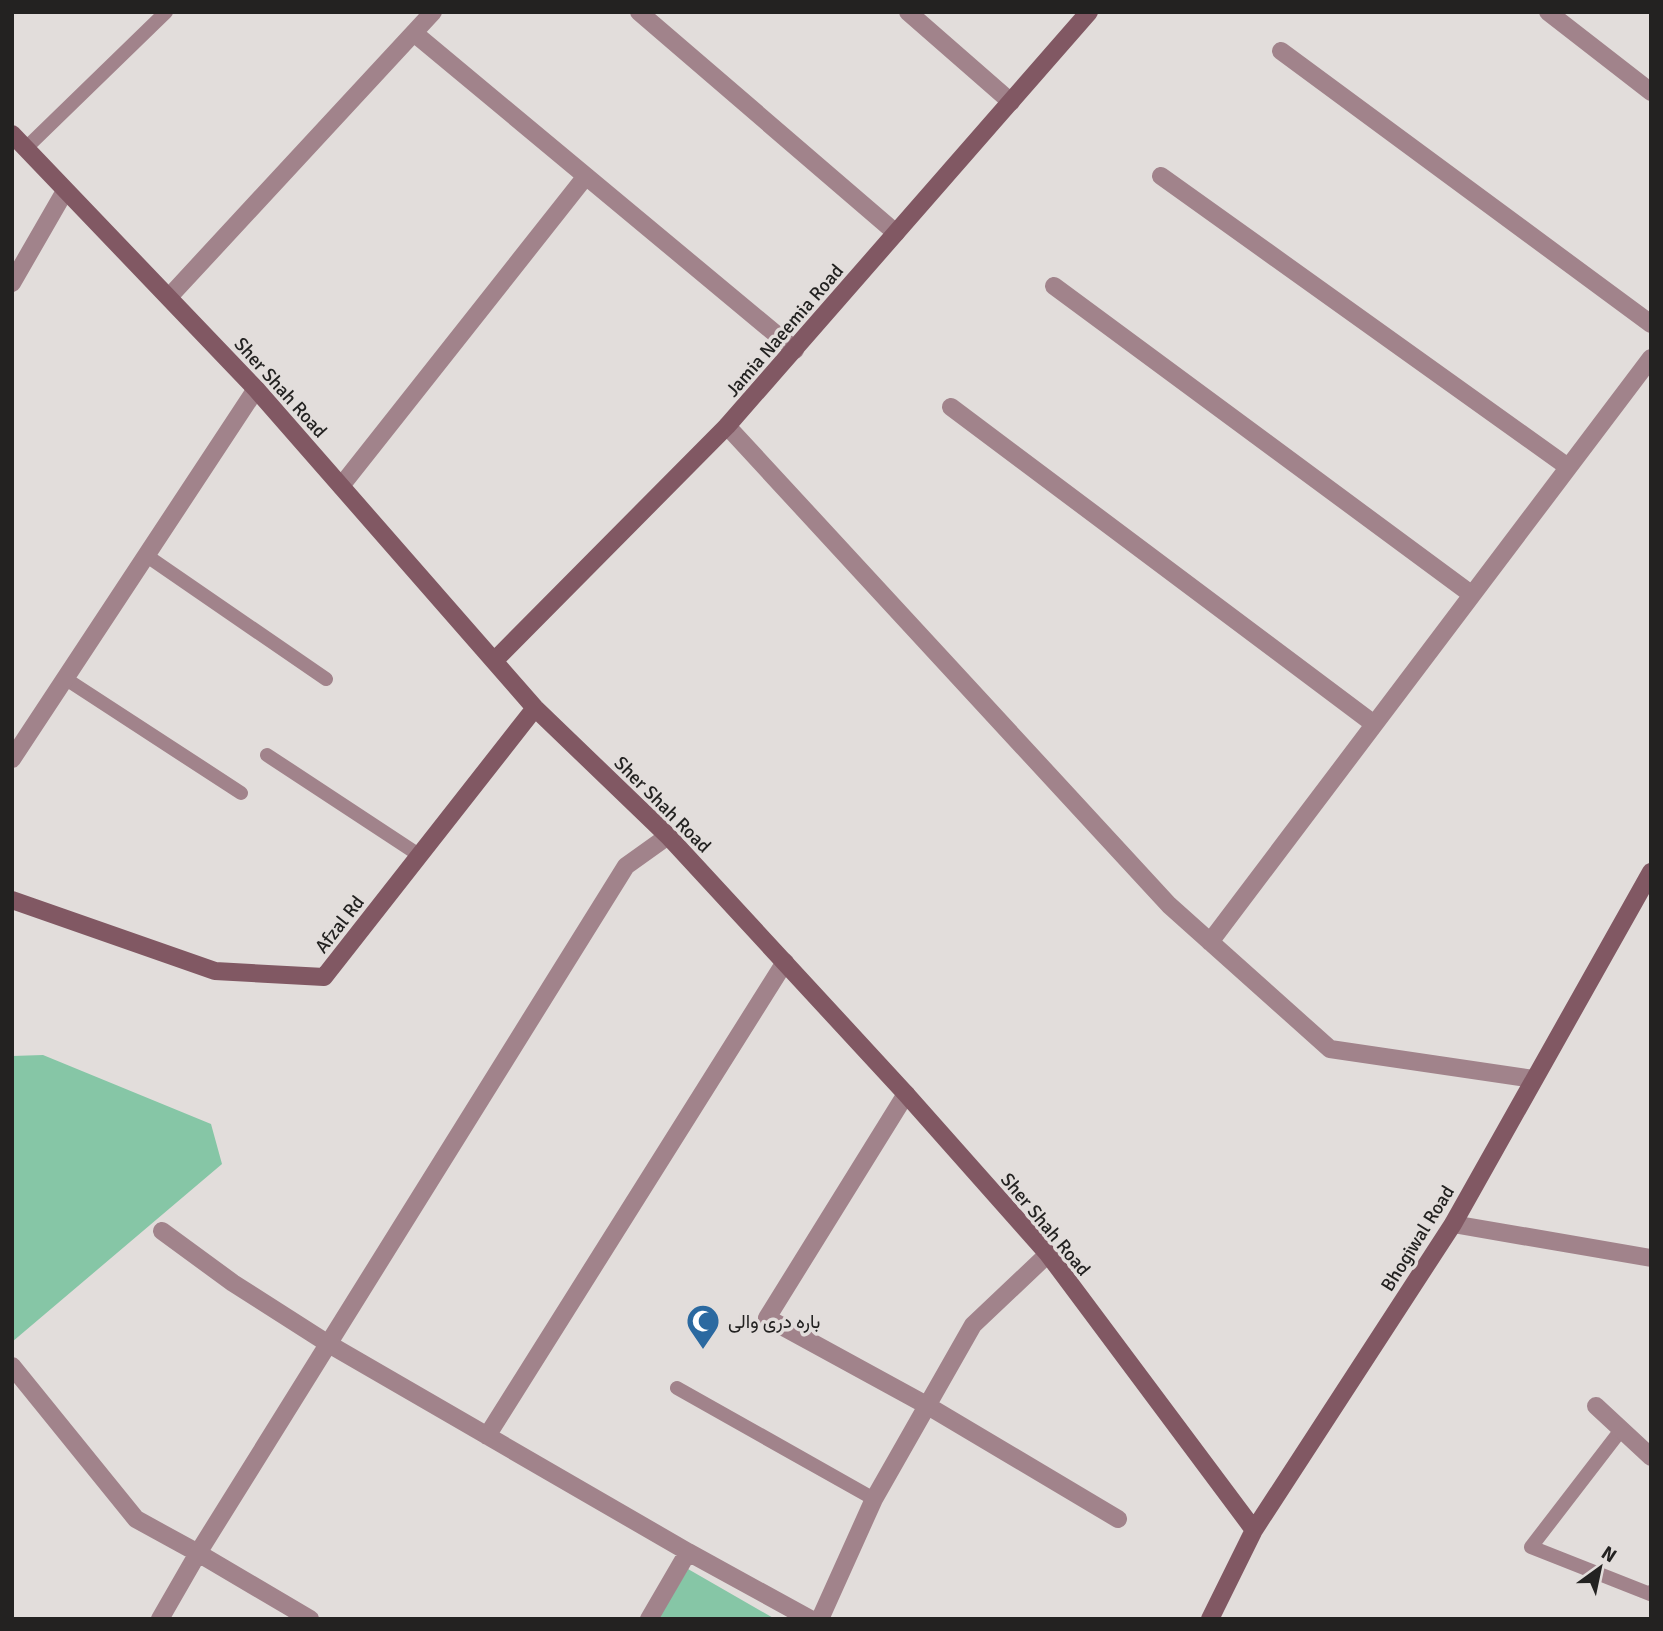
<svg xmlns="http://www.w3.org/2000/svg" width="1663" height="1631" viewBox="0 0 1663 1631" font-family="Signika,Vazirmatn,sans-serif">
<rect width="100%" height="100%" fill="#e2dddb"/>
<path fill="#86c6a6" d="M 43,1055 L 211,1124 L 222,1164 L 12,1342 L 12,1056 Z
M 688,1569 L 775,1619 L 658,1619 Z"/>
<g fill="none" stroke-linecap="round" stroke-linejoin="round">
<path stroke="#a1838b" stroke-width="14" d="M 25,149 L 166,12
M 147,556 L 326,679
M 66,679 L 241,793
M 267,755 L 419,855
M 677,1388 L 874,1499
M 1621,1430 L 1531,1547 L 1650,1594 L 1651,1592"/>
<path stroke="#a1838b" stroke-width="18" d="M 639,12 L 896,233
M 908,12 L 1011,102
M 1548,12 L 1651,92
M 414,33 L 795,350
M 1281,51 L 1651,324
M 1161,176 L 1568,467
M 12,283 L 65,191
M 1054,286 L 1471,594
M 169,297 L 433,12
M 951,407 L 1374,724
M 727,426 L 1169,905 L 1330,1049 L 1533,1079
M 341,486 L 586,176
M 12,759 L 256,389
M 1210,942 L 1651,358
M 906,1094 L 767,1318 L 928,1406 L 1118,1519
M 1453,1224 L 1651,1258
M 162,1231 L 233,1283 L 327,1343 L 688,1552 L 810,1619
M 12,1366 L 136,1519 L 198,1553 L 160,1619
M 1596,1406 L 1651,1457
M 487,1436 L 785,962
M 310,1619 L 198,1553 L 626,866 L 668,836
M 649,1619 L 688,1552
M 820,1619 L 874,1499 L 973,1325 L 1048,1254"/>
<path stroke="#815863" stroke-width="18" d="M 12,134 L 256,389 L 535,708 L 668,836 L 906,1094 L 1048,1254 L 1254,1530
M 494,661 L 727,426 L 1089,12
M 12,900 L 215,971 L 324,977 L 535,708
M 1210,1619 L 1254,1530 L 1453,1224 L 1651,872"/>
</g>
<defs>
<symbol id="mosque-pin" viewBox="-11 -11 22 30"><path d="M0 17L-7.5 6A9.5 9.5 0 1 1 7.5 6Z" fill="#2b69a0" stroke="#e2dddb"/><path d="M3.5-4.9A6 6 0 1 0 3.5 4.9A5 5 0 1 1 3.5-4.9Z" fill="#fff"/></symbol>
</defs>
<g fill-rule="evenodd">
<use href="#mosque-pin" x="684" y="1302" width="38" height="52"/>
</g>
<g text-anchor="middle" stroke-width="7" stroke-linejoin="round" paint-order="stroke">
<g font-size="19" fill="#232221" stroke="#e2dddb">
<text transform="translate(784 330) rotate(-49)" y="7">Jamia Naeemia Road</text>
<text transform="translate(281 387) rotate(48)" y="7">Sher Shah Road</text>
<text transform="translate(663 804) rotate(45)" y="7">Sher Shah Road</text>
<text transform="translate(339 924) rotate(-52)" y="7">Afzal Rd</text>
<text transform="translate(1046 1224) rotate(50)" y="7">Sher Shah Road</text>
<text transform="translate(1417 1238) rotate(-58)" y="7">Bhogiwal Road</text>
</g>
<g font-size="19" fill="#232221" stroke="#e2dddb" text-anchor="start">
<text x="728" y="1328">بارہ دری والی</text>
</g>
</g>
<rect width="1663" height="1631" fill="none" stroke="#232221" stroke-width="28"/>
<g transform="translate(1600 1568) rotate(33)" stroke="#e2dddb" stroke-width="5" paint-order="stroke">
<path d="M0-5L12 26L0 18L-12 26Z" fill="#232221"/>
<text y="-10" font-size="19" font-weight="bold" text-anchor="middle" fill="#232221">N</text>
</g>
</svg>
